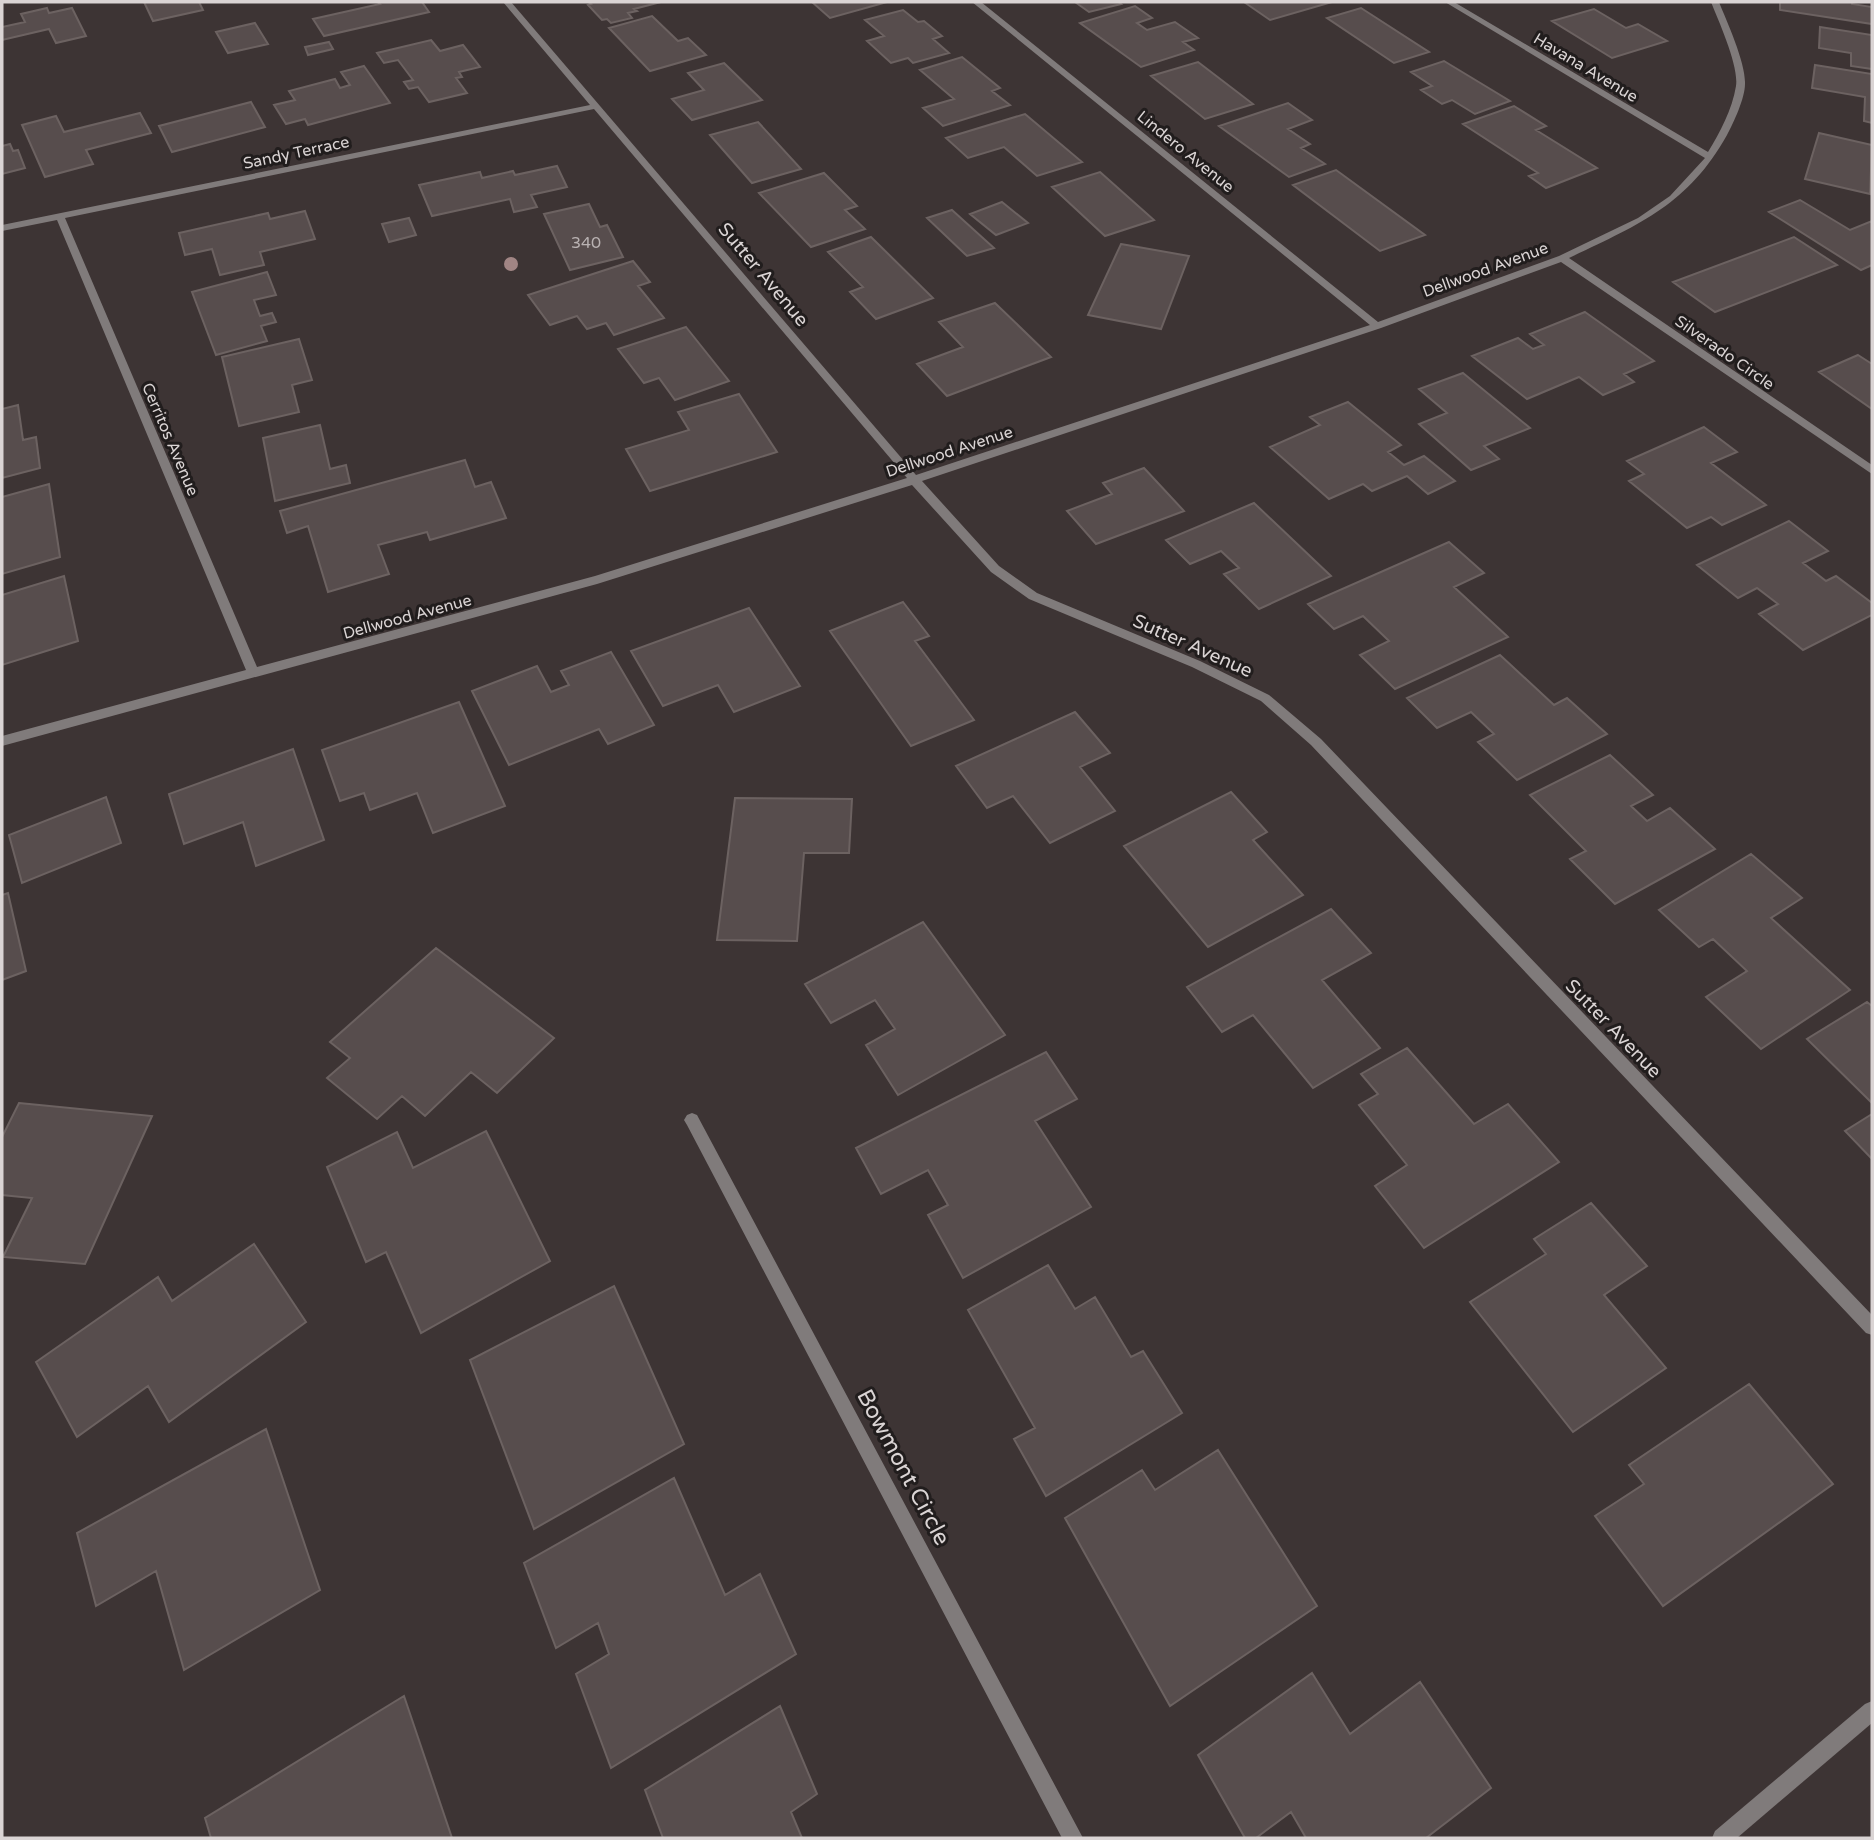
<svg xmlns="http://www.w3.org/2000/svg" width="1874" height="1840" viewBox="0 0 1874 1840" font-family="'Varela Round',sans-serif">
<rect width="100%" height="100%" fill="#3d3434"/>
<path fill="#574d4d" stroke="#6c6261" stroke-width="2" d="M 144,2 L 199,2 L 203,10 L 153,21 Z
M 378,2 L 422,2 L 429,12 L 324,36 L 313,19 L 380,4 Z
M 588,2 L 661,2 L 634,9 L 637,11 L 628,13 L 632,18 L 611,23 L 607,19 L 602,20 L 588,5 L 591,4 Z
M 812,2 L 887,2 L 830,18 Z
M 1075,2 L 1118,2 L 1121,4 L 1089,12 Z
M 1244,2 L 1332,2 L 1270,20 Z
M 1780,2 L 1852,2 L 1852,4 L 1872,7 L 1872,24 L 1780,10 Z
M 1135,6 L 1152,18 L 1137,23 L 1147,30 L 1175,22 L 1198,38 L 1183,42 L 1194,50 L 1141,67 L 1080,23 Z
M 47,8 L 49,13 L 72,8 L 86,36 L 56,43 L 49,29 L 2,40 L 2,27 L 25,22 L 21,14 Z
M 1361,8 L 1429,52 L 1394,63 L 1327,18 Z
M 1594,9 L 1626,28 L 1638,24 L 1667,41 L 1612,58 L 1552,21 Z
M 903,10 L 918,22 L 924,21 L 942,36 L 933,39 L 949,53 L 913,63 L 908,58 L 891,63 L 867,41 L 884,36 L 865,20 Z
M 652,16 L 678,41 L 688,38 L 706,55 L 650,71 L 609,28 Z
M 255,23 L 268,44 L 228,53 L 216,32 Z
M 1820,27 L 1872,35 L 1872,69 L 1851,66 L 1851,53 L 1819,48 Z
M 431,40 L 440,51 L 463,45 L 480,67 L 459,72 L 462,77 L 456,78 L 467,93 L 429,102 L 418,87 L 409,89 L 404,82 L 413,80 L 398,60 L 384,63 L 377,53 Z
M 329,42 L 333,49 L 308,55 L 305,47 Z
M 962,57 L 1000,88 L 992,91 L 1010,105 L 943,126 L 923,108 L 954,99 L 920,70 Z
M 1444,61 L 1510,101 L 1475,114 L 1452,100 L 1442,104 L 1421,90 L 1432,86 L 1411,72 Z
M 1198,62 L 1253,104 L 1205,119 L 1151,76 Z
M 724,63 L 762,100 L 692,120 L 672,99 L 704,90 L 688,73 Z
M 1815,65 L 1872,74 L 1872,123 L 1864,121 L 1865,97 L 1812,88 Z
M 364,66 L 390,103 L 308,125 L 305,119 L 286,124 L 274,105 L 295,100 L 289,91 L 335,79 L 340,88 L 350,85 L 341,72 Z
M 251,102 L 265,127 L 172,152 L 159,126 Z
M 1288,103 L 1312,120 L 1288,129 L 1310,144 L 1301,148 L 1325,164 L 1289,177 L 1219,126 Z
M 1514,106 L 1546,126 L 1536,130 L 1597,168 L 1546,188 L 1529,176 L 1538,173 L 1463,124 Z
M 140,113 L 151,133 L 86,150 L 93,164 L 45,177 L 22,125 L 56,116 L 64,132 Z
M 1025,114 L 1082,162 L 1037,176 L 1004,147 L 968,158 L 946,138 Z
M 758,122 L 801,169 L 752,183 L 710,135 Z
M 1819,133 L 1872,145 L 1870,194 L 1805,179 Z
M 10,144 L 13,151 L 18,150 L 25,168 L 2,174 L 2,146 Z
M 557,166 L 567,187 L 531,195 L 537,207 L 514,212 L 510,199 L 432,216 L 419,185 L 480,172 L 482,178 L 513,171 L 515,175 Z
M 1336,170 L 1425,235 L 1380,251 L 1293,185 Z
M 1100,172 L 1154,220 L 1105,236 L 1052,187 Z
M 824,173 L 857,206 L 845,210 L 865,229 L 811,247 L 759,193 Z
M 1800,200 L 1850,230 L 1872,221 L 1872,265 L 1861,270 L 1769,212 Z
M 1002,202 L 1028,223 L 996,235 L 970,214 Z
M 589,204 L 600,227 L 607,225 L 623,257 L 570,270 L 544,214 Z
M 952,210 L 994,248 L 967,256 L 927,218 Z
M 305,211 L 315,239 L 260,252 L 264,265 L 220,275 L 212,249 L 185,255 L 179,233 L 268,213 L 270,219 Z
M 409,218 L 416,235 L 389,242 L 382,224 Z
M 871,237 L 933,298 L 876,319 L 850,292 L 863,287 L 828,252 Z
M 1794,237 L 1837,265 L 1715,312 L 1673,282 Z
M 1121,244 L 1189,256 L 1161,329 L 1088,315 Z
M 633,261 L 650,282 L 638,286 L 664,318 L 614,335 L 606,323 L 587,329 L 577,316 L 550,325 L 528,295 Z
M 267,272 L 276,295 L 254,300 L 260,316 L 272,313 L 276,322 L 261,326 L 267,341 L 216,355 L 192,292 Z
M 995,303 L 1051,357 L 947,396 L 917,364 L 963,347 L 939,322 Z
M 1585,312 L 1654,361 L 1624,374 L 1634,382 L 1603,395 L 1579,377 L 1527,399 L 1472,356 L 1518,338 L 1533,349 L 1544,345 L 1530,334 Z
M 686,327 L 729,381 L 675,400 L 659,378 L 644,383 L 618,349 Z
M 299,339 L 312,380 L 292,385 L 299,412 L 239,426 L 222,357 Z
M 1858,355 L 1872,364 L 1872,409 L 1819,372 Z
M 1463,373 L 1530,428 L 1484,446 L 1499,459 L 1471,470 L 1419,424 L 1447,413 L 1419,389 Z
M 739,394 L 777,452 L 650,491 L 626,449 L 689,430 L 678,412 Z
M 1348,402 L 1401,445 L 1388,452 L 1404,465 L 1424,456 L 1455,481 L 1428,494 L 1407,476 L 1372,491 L 1363,484 L 1329,499 L 1270,447 L 1320,425 L 1310,417 Z
M 18,405 L 23,440 L 36,437 L 40,468 L 2,478 L 2,409 Z
M 320,425 L 330,469 L 346,465 L 350,483 L 275,501 L 263,438 Z
M 1704,427 L 1737,452 L 1711,463 L 1766,505 L 1722,525 L 1711,517 L 1687,528 L 1629,481 L 1644,474 L 1627,461 Z
M 465,460 L 475,487 L 491,482 L 506,518 L 430,540 L 427,532 L 378,545 L 389,574 L 328,592 L 308,526 L 287,533 L 280,511 Z
M 1144,468 L 1184,511 L 1096,544 L 1067,511 L 1112,494 L 1103,483 Z
M 49,484 L 60,557 L 2,574 L 2,497 Z
M 1254,503 L 1331,576 L 1259,609 L 1224,574 L 1239,568 L 1221,551 L 1190,564 L 1166,540 Z
M 1789,521 L 1828,551 L 1803,563 L 1826,581 L 1836,576 L 1872,603 L 1872,615 L 1803,650 L 1759,614 L 1778,604 L 1757,588 L 1738,598 L 1697,565 Z
M 1449,542 L 1484,573 L 1454,587 L 1508,637 L 1395,689 L 1360,655 L 1389,641 L 1363,616 L 1334,629 L 1308,604 Z
M 64,576 L 78,641 L 2,665 L 2,595 Z
M 903,602 L 929,636 L 915,641 L 974,720 L 911,746 L 830,631 Z
M 749,608 L 800,686 L 734,712 L 718,685 L 663,706 L 631,651 Z
M 611,652 L 654,725 L 608,744 L 599,729 L 509,765 L 472,691 L 537,666 L 551,692 L 569,685 L 561,671 Z
M 1500,655 L 1554,705 L 1567,698 L 1607,734 L 1517,780 L 1478,742 L 1494,734 L 1471,712 L 1437,728 L 1407,698 Z
M 459,702 L 505,806 L 433,833 L 417,793 L 370,810 L 364,793 L 340,801 L 322,750 Z
M 1075,712 L 1110,753 L 1080,767 L 1115,811 L 1050,843 L 1013,796 L 987,808 L 956,766 Z
M 293,749 L 324,840 L 256,866 L 243,822 L 184,844 L 169,794 Z
M 1610,755 L 1653,795 L 1631,806 L 1647,821 L 1670,808 L 1715,849 L 1615,904 L 1570,859 L 1586,851 L 1530,795 Z
M 1231,792 L 1267,832 L 1253,840 L 1303,895 L 1208,947 L 1124,846 Z
M 106,797 L 121,843 L 22,883 L 9,835 Z
M 735,798 L 852,799 L 849,853 L 804,853 L 797,941 L 717,940 Z
M 1751,854 L 1802,898 L 1771,918 L 1850,990 L 1761,1049 L 1706,997 L 1747,971 L 1713,939 L 1699,947 L 1659,910 Z
M 8,893 L 26,971 L 2,980 L 2,895 Z
M 1331,909 L 1371,953 L 1322,980 L 1380,1048 L 1313,1088 L 1253,1015 L 1222,1032 L 1187,987 Z
M 923,922 L 1005,1035 L 898,1095 L 866,1045 L 895,1029 L 875,1000 L 831,1023 L 805,984 Z
M 436,948 L 554,1038 L 497,1093 L 471,1072 L 425,1116 L 402,1096 L 377,1119 L 327,1078 L 350,1058 L 330,1042 Z
M 1867,1002 L 1872,1006 L 1872,1103 L 1807,1039 Z
M 1407,1048 L 1474,1124 L 1508,1104 L 1559,1162 L 1424,1248 L 1375,1186 L 1407,1165 L 1359,1105 L 1378,1094 L 1361,1074 Z
M 1046,1052 L 1077,1099 L 1035,1121 L 1091,1207 L 963,1278 L 928,1215 L 948,1205 L 928,1170 L 881,1194 L 856,1148 Z
M 19,1103 L 152,1116 L 85,1264 L 3,1257 L 32,1198 L 2,1195 L 2,1137 Z
M 1872,1114 L 1872,1159 L 1845,1131 Z
M 486,1131 L 550,1261 L 421,1333 L 386,1252 L 366,1262 L 327,1167 L 397,1132 L 413,1168 Z
M 1591,1203 L 1647,1266 L 1604,1295 L 1666,1368 L 1573,1432 L 1470,1302 L 1546,1254 L 1534,1239 Z
M 254,1244 L 306,1322 L 169,1422 L 148,1386 L 77,1437 L 36,1362 L 158,1277 L 172,1301 Z
M 1048,1265 L 1075,1309 L 1095,1297 L 1131,1357 L 1143,1351 L 1182,1413 L 1046,1496 L 1014,1439 L 1035,1428 L 968,1310 Z
M 614,1286 L 684,1444 L 534,1529 L 470,1360 Z
M 1749,1384 L 1833,1484 L 1663,1606 L 1595,1516 L 1644,1484 L 1629,1465 Z
M 266,1429 L 320,1590 L 184,1670 L 156,1571 L 96,1606 L 77,1533 Z
M 1218,1450 L 1317,1606 L 1170,1706 L 1065,1518 L 1142,1470 L 1155,1490 Z
M 674,1478 L 725,1595 L 760,1574 L 796,1654 L 611,1768 L 576,1674 L 609,1654 L 598,1623 L 556,1648 L 524,1563 Z
M 1312,1673 L 1350,1734 L 1420,1682 L 1491,1788 L 1426,1838 L 1306,1838 L 1291,1812 L 1256,1838 L 1245,1838 L 1198,1755 Z
M 404,1696 L 452,1838 L 211,1838 L 205,1818 Z
M 780,1706 L 817,1794 L 791,1812 L 802,1838 L 663,1838 L 645,1790 Z"/>
<g fill="none" stroke-linecap="round" stroke-linejoin="round">
<path fill="#807b7b" fill-rule="evenodd" d="M 503,2 L 511,2 L 916,475 L 1370,325 L 972,2 L 981,2 L 1378,322 L 1559,256 L 1638,218 L 1670,196 L 1705,158 L 1445,2 L 1454,2 L 1708,152 C 1720,132 1732,110 1736,86 C 1739,66 1719,22 1711,2 L 1719,2 C 1727,22 1746,63 1745,84 C 1745,98 1734,122 1727,135 C 1688,205 1638,225 1569,258 L 1872,465 L 1872,474 L 1561,262 L 1381,328 L 922,481 L 999,566 L 1037,593 L 1200,661 L 1269,695 L 1321,739 L 1872,1315 L 1872,1335 L 1866,1333 L 1311,745 L 1261,701 L 1192,667 L 1029,599 L 991,572 L 912,485 L 597,584 L 2,746 L 2,736 L 246,670 L 57,220 L 2,231 L 2,225 L 590,105 ZM 594,109 L 907,478 L 595,576 L 257,667 L 65,218 Z
M 692,1113 L 697,1115 L 1083,1838 L 1062,1838 L 687,1125 L 684,1120 L 687,1115 Z"/>
<path fill="#807b7b" fill-rule="evenodd" d="M 1872,1701 L 1872,1723 L 1737,1838 L 1712,1838 L 1715,1831 L 1865,1704 Z"/>
</g>
<circle fill="#a18584" cx="511" cy="264" r="7"/>
<g text-anchor="middle" stroke-width="6" stroke-linejoin="round" paint-order="stroke">
<g font-size="16" fill="#dad4d4" stroke="#211d1d">
<text transform="translate(1586 67) rotate(31)" y="6">Havana Avenue</text>
<text transform="translate(1186 151) rotate(39)" y="6">Lindero Avenue</text>
<text transform="translate(296 152) rotate(-12)" y="6">Sandy Terrace</text>
<text transform="translate(1485 269) rotate(-20)" y="6">Dellwood Avenue</text>
<text transform="translate(1725 352) rotate(35)" y="6">Silverado Circle</text>
<text transform="translate(171 439) rotate(67)" y="6">Cerritos Avenue</text>
<text transform="translate(949 451) rotate(-18)" y="6">Dellwood Avenue</text>
<text transform="translate(407 616) rotate(-15)" y="6">Dellwood Avenue</text>
</g>
<g font-size="16" fill="#b9b2b2">
<text x="586" y="248">340</text>
</g>
<g font-size="19" fill="#dad4d4" stroke="#211d1d">
<text transform="translate(764 274) rotate(50)" y="7">Sutter Avenue</text>
<text transform="translate(1193 645) rotate(24)" y="7">Sutter Avenue</text>
<text transform="translate(1614 1028) rotate(46)" y="7">Sutter Avenue</text>
</g>
<g font-size="23" fill="#dad4d4" stroke="#211d1d">
<text transform="translate(904 1467) rotate(62)" y="8">Bowmont Circle</text>
</g>
</g>
<rect width="1874" height="1840" fill="none" stroke="#dad4d4" stroke-width="7"/>
</svg>
